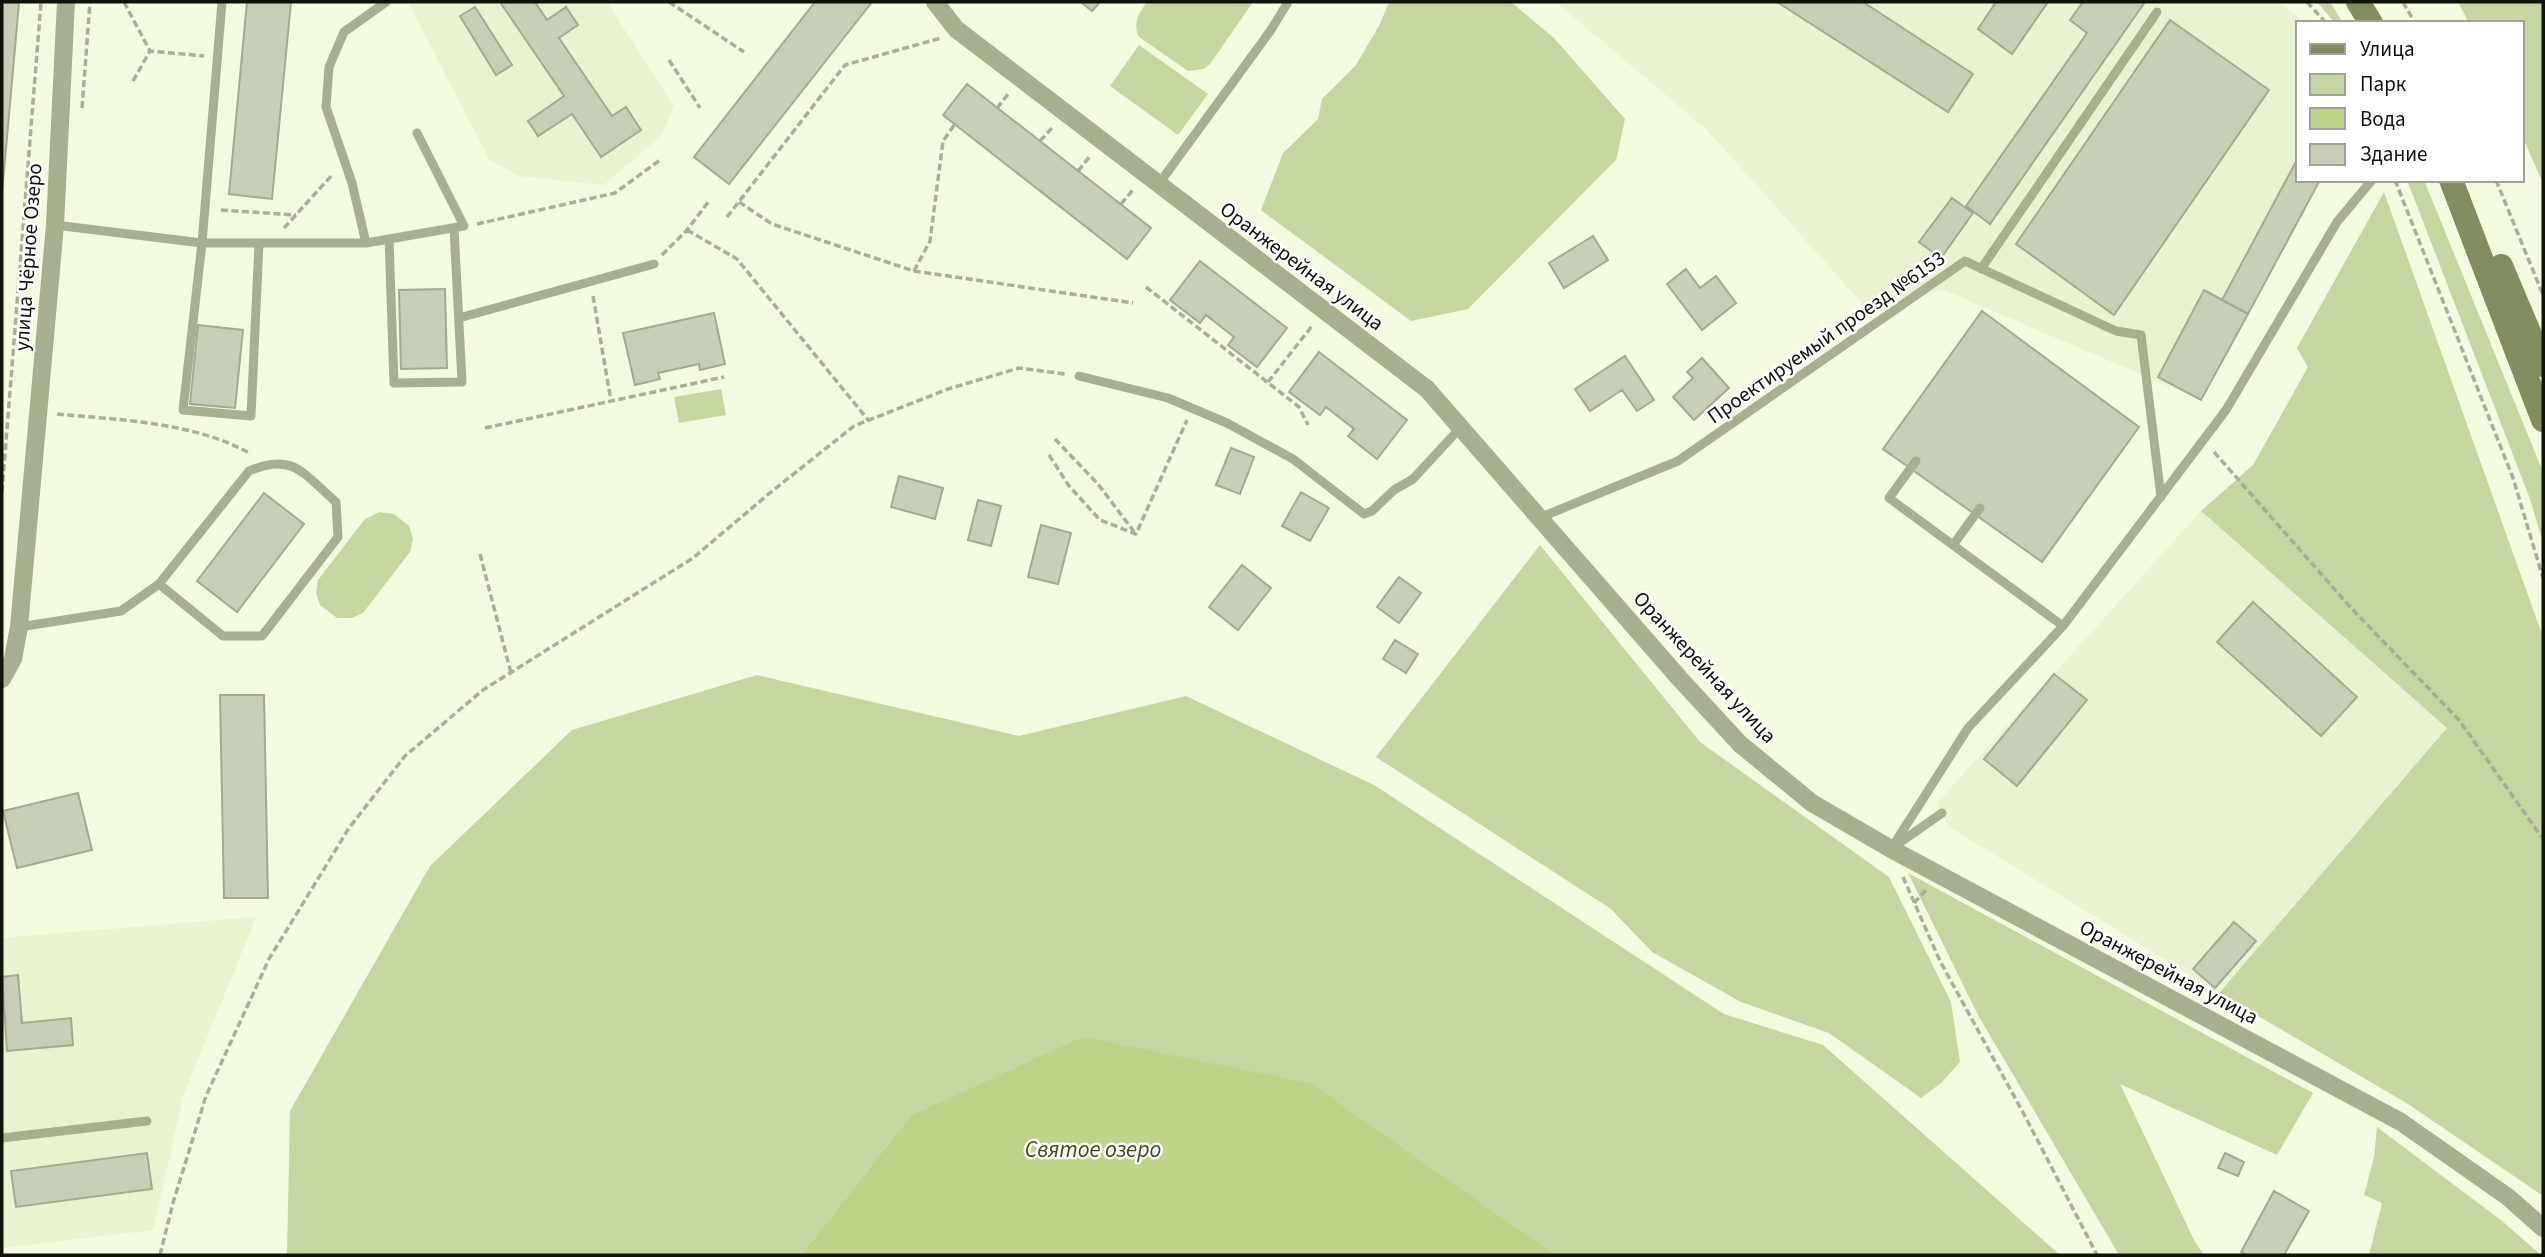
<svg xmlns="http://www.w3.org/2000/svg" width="2545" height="1257" viewBox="0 0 2545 1257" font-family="'Source Sans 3',sans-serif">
<rect width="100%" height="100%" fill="#f2fae0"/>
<path fill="#e8f3d1" d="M 412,2 L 607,2 L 674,106 L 662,135 L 604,185 L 518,176 L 489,159 L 409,4 Z
M 1556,2 L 2278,2 L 2306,23 L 2298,23 L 2298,180 L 2320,180 L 2201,400 L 1944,290 L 1868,310 L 1707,130 Z
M 2201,511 L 2447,728 L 2219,993 L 1948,826 L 1937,803 Z
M 256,917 L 183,1097 L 153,1230 L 2,1248 L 2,938 Z"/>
<path fill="#c6d6a1" d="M 1147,2 L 1253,2 L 1210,64 L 1204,69 L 1188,71 L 1139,37 C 1132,24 1139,13 1147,2 Z
M 1389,2 L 1511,2 L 1554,38 L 1625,119 L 1616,160 L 1468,309 L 1411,321 L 1261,210 L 1283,153 L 1318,119 L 1322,99 L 1356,65 L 1380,24 Z
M 2317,2 L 2330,2 L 2343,23 L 2335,23 Z
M 2458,2 L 2543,2 L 2543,183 L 2522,136 L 2522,23 L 2469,23 Z
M 1139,45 L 1208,94 L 1178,135 L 1110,86 Z
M 2407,180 L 2424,180 L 2543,472 L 2543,543 L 2530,499 Z
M 2384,192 L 2543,637 L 2543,1196 L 2408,1104 L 2219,993 L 2447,728 L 2201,511 L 2253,465 L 2308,367 L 2297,348 Z
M 721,389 L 726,415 L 679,423 L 674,397 Z
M 379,512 L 394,514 L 409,526 L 413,539 L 410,552 L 363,613 L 352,618 L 337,618 L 320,605 L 316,593 L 318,580 L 365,519 Z
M 1540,545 L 1700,742 L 1889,877 L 1951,1002 L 1960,1062 L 1941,1083 L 1921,1098 L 1829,1033 L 1741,1002 L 1652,952 L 1611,909 L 1376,757 Z
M 757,675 L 1019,736 L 1186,696 L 1374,785 L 1724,1014 L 1823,1045 L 2060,1255 L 1556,1255 L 1313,1084 L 910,1116 L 801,1255 L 287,1255 L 290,1111 L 430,866 L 572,730 Z
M 1908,873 L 2313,1093 L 2277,1155 L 2120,1084 L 2195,1242 L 2204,1255 L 2119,1255 L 1978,1015 Z
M 2377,1127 L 2502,1221 L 2541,1255 L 2369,1255 L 2382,1203 L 2364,1195 L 2374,1157 Z"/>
<path fill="#bed388" d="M 1083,1037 L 1313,1084 L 1556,1255 L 801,1255 L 910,1116 Z"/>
<path fill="#c7cfb6" stroke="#a3aa92" stroke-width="2" d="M 2,2 L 19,3 L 2,193 Z
M 247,2 L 291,2 L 272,199 L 229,194 Z
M 500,2 L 535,2 L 547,20 L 566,7 L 578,25 L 559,38 L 612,116 L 626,107 L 641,130 L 601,157 L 572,114 L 538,136 L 528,121 L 564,96 Z
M 815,2 L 872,2 L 729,184 L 694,157 Z
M 1081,2 L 1100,2 L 1092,11 Z
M 1777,2 L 1863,2 L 1973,74 L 1948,112 Z
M 1996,2 L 2048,2 L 2012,54 L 1978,29 Z
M 2083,2 L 2145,2 L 1990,224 L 1966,206 L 2087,33 L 2070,20 Z
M 475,7 L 512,65 L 496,75 L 460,16 Z
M 2170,20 L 2269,90 L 2114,315 L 2016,244 Z
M 967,84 L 1151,228 L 1127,259 L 943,115 Z
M 2298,158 L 2298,180 L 2320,180 L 2248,314 L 2222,300 Z
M 1952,198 L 1973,213 L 1941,258 L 1919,242 Z
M 1593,236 L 1608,260 L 1564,288 L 1549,263 Z
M 1200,261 L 1287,328 L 1257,367 L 1228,345 L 1234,337 L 1206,315 L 1200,323 L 1170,300 Z
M 1686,269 L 1700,288 L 1716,276 L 1736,303 L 1702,330 L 1667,284 Z
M 445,289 L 447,368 L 401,369 L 399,290 Z
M 2204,290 L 2248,314 L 2201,400 L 2158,377 Z
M 1982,311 L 2139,427 L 2042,562 L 1883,449 Z
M 714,313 L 725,364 L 700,370 L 699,364 L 658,373 L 660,379 L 635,385 L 623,333 Z
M 198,325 L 243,330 L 235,408 L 190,404 Z
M 1319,352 L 1407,420 L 1377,459 L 1348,436 L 1354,429 L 1326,407 L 1320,415 L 1289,392 Z
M 1625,356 L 1654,400 L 1637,411 L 1622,390 L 1590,411 L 1575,389 Z
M 1702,358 L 1729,388 L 1694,420 L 1673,397 L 1693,378 L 1687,372 Z
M 1231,448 L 1254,457 L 1240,494 L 1216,485 Z
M 899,476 L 943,488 L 935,519 L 891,507 Z
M 1301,492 L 1329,508 L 1310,541 L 1282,526 Z
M 264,493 L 304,524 L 237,612 L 197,581 Z
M 978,500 L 1001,506 L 991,546 L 968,540 Z
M 1041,525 L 1071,533 L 1058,584 L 1028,577 Z
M 1242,565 L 1271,588 L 1238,630 L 1209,607 Z
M 1399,577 L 1421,593 L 1399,623 L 1377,607 Z
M 2253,602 L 2357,697 L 2321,736 L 2217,642 Z
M 1395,640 L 1418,654 L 1406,673 L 1383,659 Z
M 2054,674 L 2087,700 L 2017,786 L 1984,759 Z
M 220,695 L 264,695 L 268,898 L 224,898 Z
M 78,793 L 92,850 L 17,868 L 3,811 Z
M 2234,922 L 2256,941 L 2215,988 L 2193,969 Z
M 18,975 L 22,1023 L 71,1018 L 73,1045 L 7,1051 L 2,977 Z
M 147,1153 L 152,1189 L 16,1207 L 11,1171 Z
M 2225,1153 L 2244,1162 L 2238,1176 L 2218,1168 Z
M 2274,1191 L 2309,1211 L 2284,1255 L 2247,1255 L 2241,1252 Z"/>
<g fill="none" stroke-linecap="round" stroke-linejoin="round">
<path stroke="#a7ae99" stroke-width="3.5" stroke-dasharray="7 3.5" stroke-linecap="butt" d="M 124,2 L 150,51 L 204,56
M 669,2 L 744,52
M 2307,2 L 2326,23
M 2403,2 L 2415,23
M 669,60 L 700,108
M 133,81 L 150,51
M 82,108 L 90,2
M 997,108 L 1009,93
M 1040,141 L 1053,127
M 1078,171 L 1090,156
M 2395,180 L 2513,478 L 2543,578
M 2496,180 L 2543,295
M 739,202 L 772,224 L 914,271 L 1133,303
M 1121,204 L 1133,190
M 221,210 L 296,215
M 727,217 L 845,65 L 941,38
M 477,224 L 615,193 L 660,160
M 284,228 L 333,174
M 687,230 L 737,259 L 869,421
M 662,255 L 687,230 L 709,201
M 914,271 L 930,241 L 943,141 L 955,124
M 1146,287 L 1299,407 L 1308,425
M 593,296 L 611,401
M 1268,382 L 1312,326
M 57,414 C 120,420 195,422 251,454
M 485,428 L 724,377
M 1055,439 L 1098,484 L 1135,533
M 2214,452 L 2351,608 L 2459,720 L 2543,839
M 1049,455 L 1069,486 L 1100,520 L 1136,534 L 1187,420
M 2,492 L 41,2
M 480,554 L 511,673
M 1903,877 L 1940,961 L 2026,1118 L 2097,1255
M 1914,903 L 1927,889
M 160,1255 L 173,1203 L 206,1096 L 269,959 L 349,828 L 405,756 L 483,690 L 693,558 L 771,492 L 854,426 L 948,389 L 1019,368 L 1065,374"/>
<path stroke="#a6b090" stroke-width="9" d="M 222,2 L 202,243 L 183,410 L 251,416 L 259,243
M 1158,185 L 1271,30 L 1288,2
M 55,225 L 202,243 L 366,243 L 352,183 L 326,107 L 329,67 L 344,32 L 386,2
M 389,239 L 394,383 L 462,382 L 454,228
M 366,243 L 464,226 L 417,133
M 1981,269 L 2157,12
M 459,318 L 654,264
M 1079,376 L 1168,398 L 1227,423 L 1293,459 L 1364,514 L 1372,511 L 1394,490 L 1413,479 L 1461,427
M 1539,518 L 1678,461 L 1965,261 L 2116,331 L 2141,335 L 2161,497
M 1953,545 L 1980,508
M 2063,626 L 2226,410 L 2337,222 L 2372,180
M 19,627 L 121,611 L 159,584 L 249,471 C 294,452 303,474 336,502 L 338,537 L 262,636 L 223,636 L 159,584
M 1895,846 L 1942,813
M 1891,849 L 1968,728 L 2063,626 L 1889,498 L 1916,461
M 2,1138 L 147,1121"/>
<path stroke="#a6b090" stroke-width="18" d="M 935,2 L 956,29 L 1427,389 L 1680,679 L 1740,744 L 1812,803 L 1891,849 L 2401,1122 L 2508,1197 L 2543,1228
M 2,679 L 13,659 L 19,627 L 55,225 L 66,2"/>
<path stroke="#808d5f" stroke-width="24" d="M 2358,2 L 2371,23
M 2451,180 L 2543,420
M 2501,266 L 2543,365"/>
</g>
<g text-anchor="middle" stroke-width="5" stroke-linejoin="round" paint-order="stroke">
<g font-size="21" fill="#10130a" stroke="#fff">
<text transform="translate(28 257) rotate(-86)" y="7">улица Чёрное Озеро</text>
<text transform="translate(1302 266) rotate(37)" y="7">Оранжерейная улица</text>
<text transform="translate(1826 337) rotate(-35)" y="7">Проектируемый проезд №6153</text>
<text transform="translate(1705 667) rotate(47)" y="7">Оранжерейная улица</text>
<text transform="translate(2169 972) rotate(28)" y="7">Оранжерейная улица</text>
</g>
<g font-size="23" font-style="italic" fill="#3f4b15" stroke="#fff">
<text x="1093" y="1157">Святое озеро</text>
</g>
</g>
<rect width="2545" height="1257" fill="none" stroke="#10130a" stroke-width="7"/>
<rect x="2296" y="21" width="228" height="161" fill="#ffffff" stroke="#9fa19d" stroke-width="2"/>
<rect x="2310" y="44" width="35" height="10" fill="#808d5f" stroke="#9fa19d" stroke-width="2"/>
<text x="2360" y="56" font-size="21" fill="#10130a">Улица</text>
<rect x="2310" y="74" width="35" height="21" fill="#c6d6a1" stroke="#9fa19d" stroke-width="2"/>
<text x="2360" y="91" font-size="21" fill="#10130a">Парк</text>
<rect x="2310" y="108" width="35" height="21" fill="#bed388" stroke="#9fa19d" stroke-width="2"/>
<text x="2360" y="126" font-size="21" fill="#10130a">Вода</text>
<rect x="2310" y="144" width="35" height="21" fill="#c7cfb6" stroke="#9fa19d" stroke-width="2"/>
<text x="2360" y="161" font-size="21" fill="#10130a">Здание</text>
</svg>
